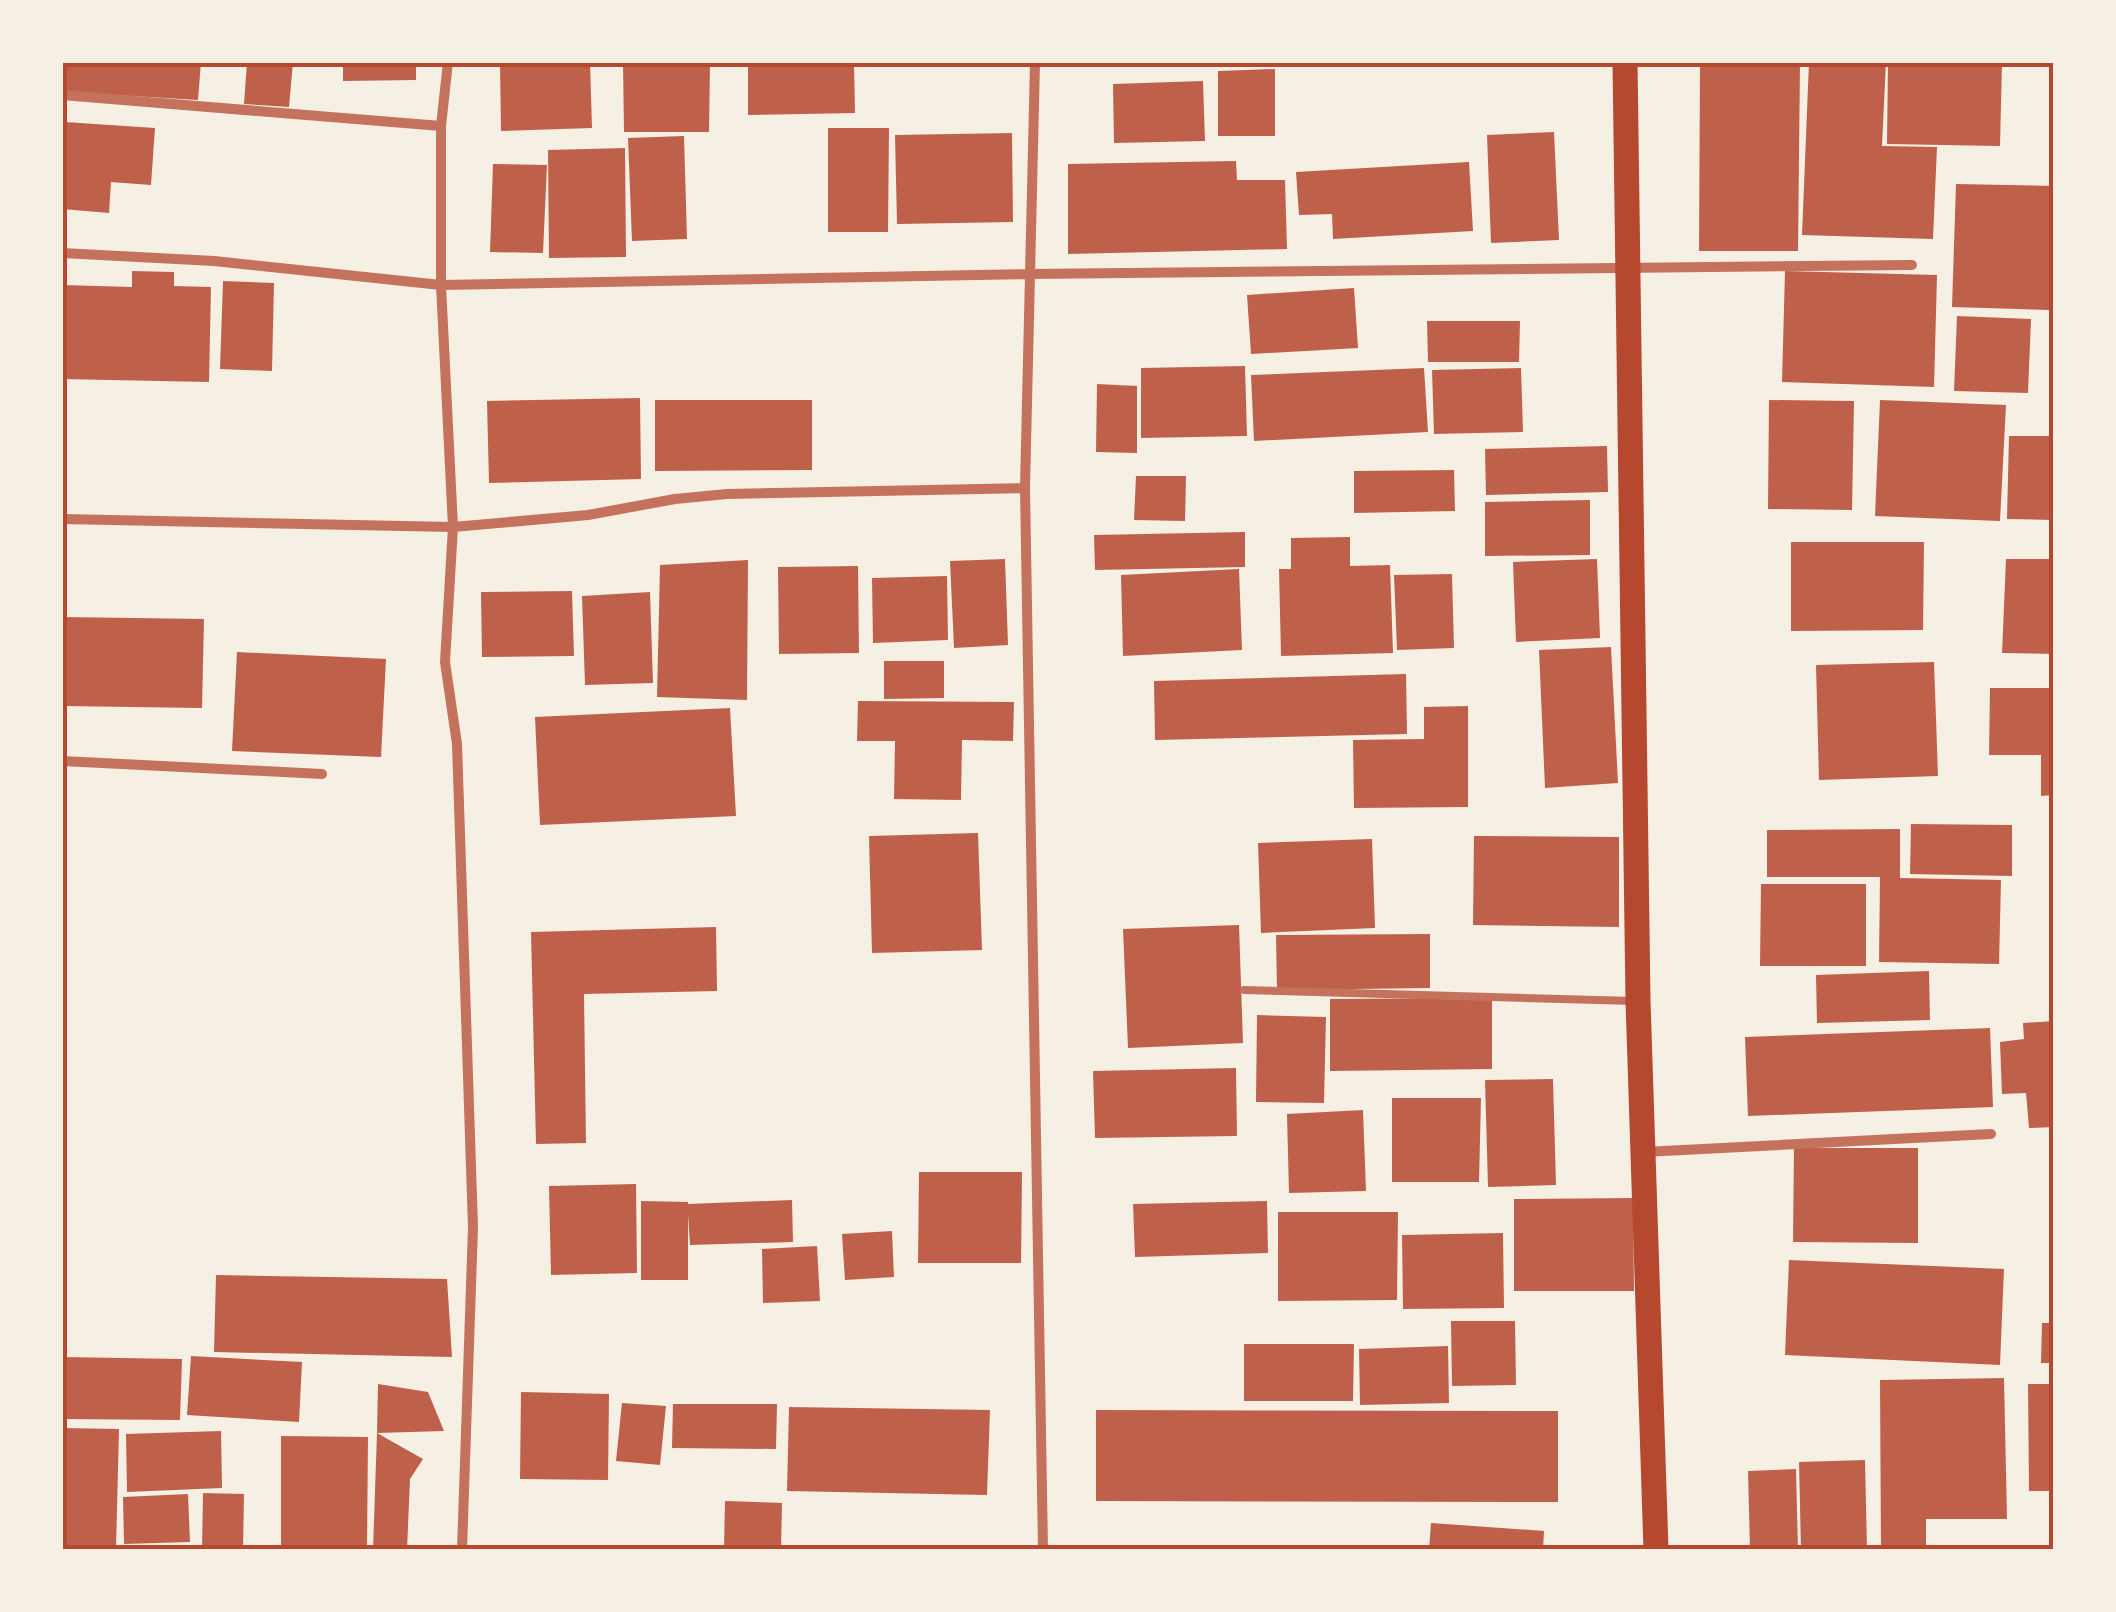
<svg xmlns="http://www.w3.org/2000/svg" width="2116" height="1612" viewBox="0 0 2116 1612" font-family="'Alegreya Sans',sans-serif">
<rect width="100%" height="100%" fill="#f6efe4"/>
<path fill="#bf614a" d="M 67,62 L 201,62 L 198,100 L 65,92 Z
M 247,62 L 293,62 L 289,107 L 244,104 Z
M 343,62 L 416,62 L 416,80 L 343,81 Z
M 500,62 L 590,62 L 592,128 L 501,131 Z
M 623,62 L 710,62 L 709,132 L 624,132 Z
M 748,62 L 854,62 L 855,113 L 748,115 Z
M 1700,62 L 1800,62 L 1798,251 L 1699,251 Z
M 1809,62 L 1886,62 L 1882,146 L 1937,147 L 1933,239 L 1802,235 Z
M 1888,62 L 2002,62 L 2000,146 L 1887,144 Z
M 1275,69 L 1275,136 L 1218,136 L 1218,71 Z
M 1203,81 L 1205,141 L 1114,143 L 1113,84 Z
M 65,122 L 155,128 L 151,185 L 111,182 L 109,213 L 62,209 L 62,155 Z
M 828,128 L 889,128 L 888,232 L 828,232 Z
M 1554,132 L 1559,240 L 1491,243 L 1487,135 Z
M 1012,133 L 1013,222 L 897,224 L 895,135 Z
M 684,136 L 687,239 L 632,241 L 628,138 Z
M 625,148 L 626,257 L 549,258 L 548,150 Z
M 1236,161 L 1237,180 L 1285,180 L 1287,249 L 1068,254 L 1068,164 Z
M 1469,162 L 1473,231 L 1333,239 L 1332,214 L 1299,215 L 1296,172 Z
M 493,164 L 547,165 L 543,253 L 490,252 Z
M 1956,184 L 2054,186 L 2049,310 L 1952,307 Z
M 132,271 L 174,272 L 174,286 L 211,287 L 209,382 L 62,379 L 62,285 L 132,287 Z
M 1785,271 L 1937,275 L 1934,387 L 1782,382 Z
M 223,281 L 274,283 L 272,371 L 220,369 Z
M 1354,288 L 1358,348 L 1251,354 L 1247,295 Z
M 1957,316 L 2031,319 L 2028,393 L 1954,391 Z
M 1427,321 L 1520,321 L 1519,362 L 1428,362 Z
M 1245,366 L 1247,436 L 1141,438 L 1141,368 Z
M 1424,368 L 1428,432 L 1254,441 L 1251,375 Z
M 1521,368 L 1523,432 L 1434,434 L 1432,370 Z
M 1097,384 L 1137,386 L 1137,453 L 1096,452 Z
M 640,398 L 641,479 L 489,483 L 487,401 Z
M 655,400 L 812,400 L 812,470 L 655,471 Z
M 1769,400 L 1854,401 L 1852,510 L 1768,509 Z
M 1880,400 L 2006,405 L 2000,521 L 1875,516 Z
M 2009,436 L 2054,436 L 2054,520 L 2007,519 Z
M 1607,446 L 1608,492 L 1486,495 L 1485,449 Z
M 1454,470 L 1455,511 L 1354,513 L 1354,471 Z
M 1136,476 L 1186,476 L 1185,521 L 1134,520 Z
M 1590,500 L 1590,555 L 1485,556 L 1485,502 Z
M 1245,532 L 1245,567 L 1095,570 L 1094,535 Z
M 1350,537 L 1350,566 L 1390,565 L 1393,653 L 1281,656 L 1279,569 L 1291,569 L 1291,538 Z
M 1791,542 L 1924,542 L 1923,630 L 1791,631 Z
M 1005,559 L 1008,645 L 954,648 L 950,561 Z
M 1597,559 L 1600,638 L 1516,642 L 1513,562 Z
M 2006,559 L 2054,559 L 2054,654 L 2002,653 Z
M 748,560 L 747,700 L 657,697 L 660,565 Z
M 858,566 L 859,653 L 779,654 L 778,567 Z
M 1239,569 L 1242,650 L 1123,656 L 1121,575 Z
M 1452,574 L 1454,648 L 1397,650 L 1394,575 Z
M 947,576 L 948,640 L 873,643 L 872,578 Z
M 572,591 L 574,656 L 482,657 L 481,592 Z
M 650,592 L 653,683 L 585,685 L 582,596 Z
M 62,617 L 204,619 L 202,708 L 62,706 Z
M 1611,647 L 1618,783 L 1545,788 L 1539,650 Z
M 237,652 L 386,659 L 381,757 L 232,751 Z
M 884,661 L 944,661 L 944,698 L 884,699 Z
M 1934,662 L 1938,776 L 1819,780 L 1816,665 Z
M 1406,674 L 1407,734 L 1155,740 L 1154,681 Z
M 1990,688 L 2054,688 L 2054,795 L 2041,796 L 2041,755 L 1989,755 Z
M 858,701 L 1014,702 L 1013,741 L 962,740 L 961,800 L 894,799 L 895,741 L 857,741 Z
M 1468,706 L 1468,807 L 1354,808 L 1353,740 L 1424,739 L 1424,707 Z
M 730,708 L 736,816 L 540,825 L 535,717 Z
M 1911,824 L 2012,825 L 2012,876 L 1910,874 Z
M 1900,829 L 1900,878 L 2001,880 L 1999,964 L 1879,962 L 1880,877 L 1767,877 L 1767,830 Z
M 978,833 L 982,950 L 872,953 L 869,836 Z
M 1474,836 L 1619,837 L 1619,927 L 1473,925 Z
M 1372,839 L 1375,928 L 1261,933 L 1258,843 Z
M 1761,884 L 1866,884 L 1866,966 L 1760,966 Z
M 1239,925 L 1243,1043 L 1128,1048 L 1123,929 Z
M 716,927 L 717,991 L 584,994 L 586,1143 L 536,1144 L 531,932 Z
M 1430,934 L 1430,988 L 1277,990 L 1276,935 Z
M 1929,971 L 1930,1020 L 1817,1023 L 1816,975 Z
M 1492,998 L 1492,1069 L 1330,1071 L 1330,999 Z
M 1257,1015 L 1326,1017 L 1324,1103 L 1256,1102 Z
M 2054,1021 L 2054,1127 L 2029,1128 L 2026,1093 L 2002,1094 L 2000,1042 L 2024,1039 L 2023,1023 Z
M 1990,1028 L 1993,1107 L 1748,1116 L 1745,1037 Z
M 1236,1068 L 1237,1136 L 1095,1138 L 1093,1071 Z
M 1553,1079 L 1556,1185 L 1488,1187 L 1485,1080 Z
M 1392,1098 L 1481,1098 L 1479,1182 L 1392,1182 Z
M 1363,1110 L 1366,1191 L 1289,1193 L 1287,1114 Z
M 1794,1148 L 1918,1148 L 1918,1243 L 1793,1242 Z
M 919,1172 L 1022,1172 L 1021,1263 L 918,1263 Z
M 636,1184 L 637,1273 L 551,1275 L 549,1186 Z
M 1633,1198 L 1634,1291 L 1514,1291 L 1514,1199 Z
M 792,1200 L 793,1242 L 690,1245 L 688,1214 L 688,1280 L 641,1280 L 641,1201 L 688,1202 L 688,1204 Z
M 1267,1201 L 1268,1253 L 1135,1257 L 1133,1204 Z
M 1278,1212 L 1398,1212 L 1397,1300 L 1278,1301 Z
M 892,1231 L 894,1277 L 845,1280 L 842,1234 Z
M 1503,1233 L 1504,1308 L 1403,1309 L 1402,1235 Z
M 817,1246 L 820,1301 L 763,1303 L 762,1249 Z
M 1789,1260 L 2004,1269 L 2000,1365 L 1785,1355 Z
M 216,1275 L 447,1279 L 452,1357 L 214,1352 Z
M 1451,1321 L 1515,1321 L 1516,1385 L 1452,1386 Z
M 2042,1323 L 2054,1323 L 2054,1363 L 2041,1363 Z
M 1244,1344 L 1354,1344 L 1353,1401 L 1244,1401 Z
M 1448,1346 L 1449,1403 L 1360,1405 L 1359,1349 Z
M 191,1356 L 302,1362 L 299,1422 L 187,1415 Z
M 62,1357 L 182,1359 L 180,1420 L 62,1419 Z
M 2004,1378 L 2007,1519 L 1926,1519 L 1926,1550 L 1881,1550 L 1880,1380 Z
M 378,1384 L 428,1392 L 444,1431 L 377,1433 Z
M 2028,1384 L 2054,1384 L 2054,1491 L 2029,1491 Z
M 521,1392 L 609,1394 L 608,1480 L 520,1479 Z
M 622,1403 L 666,1406 L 660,1465 L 616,1461 Z
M 673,1404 L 777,1404 L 776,1449 L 672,1448 Z
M 789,1407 L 990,1410 L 987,1495 L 787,1491 Z
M 1096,1410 L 1558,1411 L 1558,1502 L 1096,1501 Z
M 62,1428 L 119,1429 L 116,1550 L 62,1550 Z
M 221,1431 L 222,1488 L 127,1492 L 126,1434 Z
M 377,1433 L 423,1459 L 410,1479 L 407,1550 L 373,1550 Z
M 281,1436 L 368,1437 L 367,1550 L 281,1550 Z
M 1865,1460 L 1867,1550 L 1801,1550 L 1799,1462 Z
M 1796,1469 L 1798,1550 L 1750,1550 L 1748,1471 Z
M 203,1493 L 244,1494 L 243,1550 L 202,1550 Z
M 188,1494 L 190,1542 L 124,1544 L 123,1497 Z
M 725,1501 L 782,1503 L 781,1550 L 724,1549 Z
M 1431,1523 L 1544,1531 L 1543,1550 L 1429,1550 Z"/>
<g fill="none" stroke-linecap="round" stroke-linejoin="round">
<path stroke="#c5725c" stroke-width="8" d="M 1244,990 L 1634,1001"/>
<path stroke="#c5725c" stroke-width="10" d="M 448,62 L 441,126 L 441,285 L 453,527 L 445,662 L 457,744 L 473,1227 L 462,1550
M 1035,62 L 1025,488 L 1043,1550
M 62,95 L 441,126
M 62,253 L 214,261 L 441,285 L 1029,274 L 1912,265
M 62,519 L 453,527 L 588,515 L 675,499 L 727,494 L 1025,488
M 62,761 L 322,774
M 1644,1152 L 1991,1134"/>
<path stroke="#b5482f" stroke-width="25" d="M 1625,62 L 1638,1001 L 1656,1550"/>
</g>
<rect width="2116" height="1612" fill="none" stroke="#f6efe4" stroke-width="130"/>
<rect x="65" y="65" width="1986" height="1482" fill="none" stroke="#b5482f" stroke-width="4"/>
</svg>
